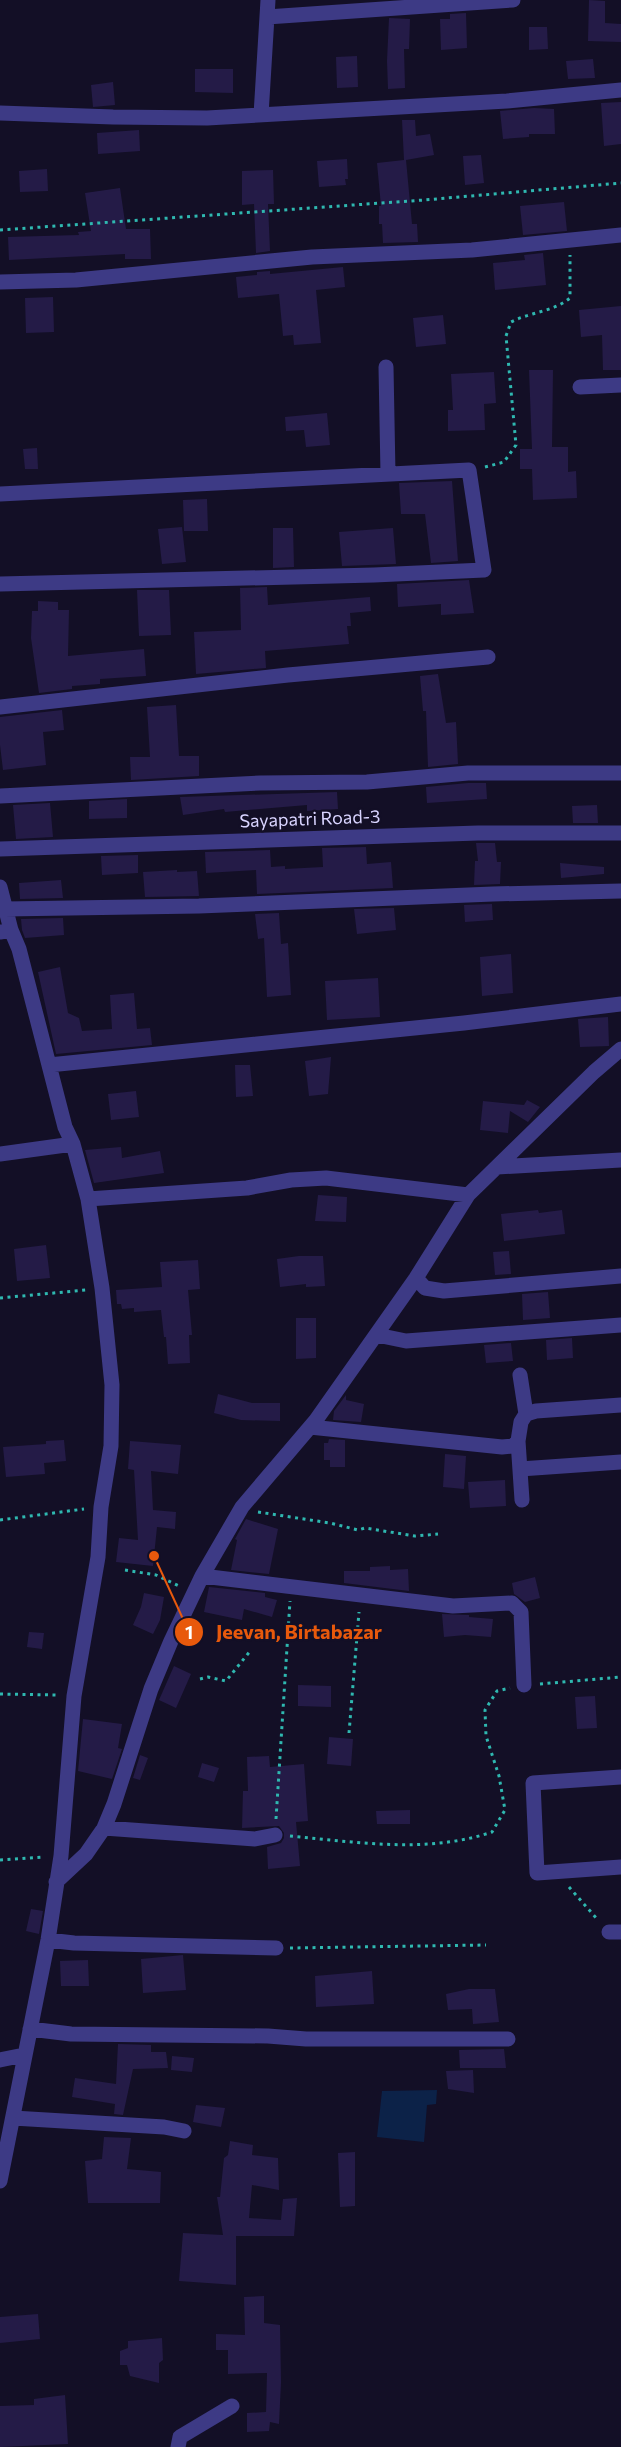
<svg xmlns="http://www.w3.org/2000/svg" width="621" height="2447" viewBox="0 0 621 2447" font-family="Commissioner,sans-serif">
<rect width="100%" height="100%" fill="#130f26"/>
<path fill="#0c2248" d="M 437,2090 L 436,2104 L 427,2105 L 424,2142 L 377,2137 L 382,2091 Z"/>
<path fill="#241b47" d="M 589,0 L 605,1 L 605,23 L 621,24 L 621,42 L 588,41 Z
M 466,13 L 467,48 L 441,50 L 440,19 L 450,19 L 450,14 Z
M 389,18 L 410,19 L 409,49 L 404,49 L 405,88 L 388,89 L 387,61 Z
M 529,27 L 547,27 L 548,49 L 529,50 Z
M 357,56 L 358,87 L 337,88 L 336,57 Z
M 593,59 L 595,78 L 568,79 L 566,61 Z
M 195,69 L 233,69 L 233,93 L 195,92 Z
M 113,82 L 115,105 L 93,107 L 91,85 Z
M 621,102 L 621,144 L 604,146 L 601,103 Z
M 534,108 L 554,109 L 555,134 L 529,134 L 529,137 L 503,139 L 500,111 Z
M 402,120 L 415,120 L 416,136 L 430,134 L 434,155 L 406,160 L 412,224 L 417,224 L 418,242 L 383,243 L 382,224 L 379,224 L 379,206 L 381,206 L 377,163 L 404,160 Z
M 139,130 L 140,151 L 98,154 L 97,133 Z
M 481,155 L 484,183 L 465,185 L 463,156 Z
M 347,159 L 348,179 L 345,179 L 346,185 L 319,187 L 317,161 Z
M 47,169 L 48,191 L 20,192 L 19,171 Z
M 273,170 L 274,204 L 268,204 L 270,251 L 256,253 L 254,204 L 242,205 L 242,171 Z
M 120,188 L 126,229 L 150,229 L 151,259 L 125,259 L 125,254 L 9,260 L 8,237 L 79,235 L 78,232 L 91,231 L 85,193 Z
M 564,202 L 567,231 L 523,235 L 520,206 Z
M 543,253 L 546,285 L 495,290 L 493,263 L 525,260 L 524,255 Z
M 343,267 L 345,287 L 316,290 L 321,343 L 294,345 L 293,335 L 283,336 L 279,294 L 238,298 L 236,277 L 257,275 L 257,272 L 270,271 L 270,274 Z
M 53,297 L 54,332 L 26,333 L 25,298 Z
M 621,306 L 621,370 L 603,370 L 602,335 L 581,337 L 579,310 Z
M 443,315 L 446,344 L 416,347 L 413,318 Z
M 529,370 L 553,370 L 552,447 L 568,447 L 568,472 L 576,471 L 577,498 L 533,500 L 532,469 L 520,469 L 520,449 L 532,449 Z
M 494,372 L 496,403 L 484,404 L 485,430 L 448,431 L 448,410 L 453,410 L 451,374 Z
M 327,413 L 330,445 L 306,447 L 304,430 L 286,431 L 285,417 Z
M 37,448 L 38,469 L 25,469 L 23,449 Z
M 452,481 L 458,561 L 431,563 L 425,514 L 401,514 L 399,483 Z
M 207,499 L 208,531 L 184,531 L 183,500 Z
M 182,527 L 186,562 L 162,564 L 158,529 Z
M 273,528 L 293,528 L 294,567 L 273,568 Z
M 393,528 L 396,564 L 342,566 L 339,532 Z
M 469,580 L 474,613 L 441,615 L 441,604 L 398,607 L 397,584 Z
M 267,587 L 268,605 L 370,597 L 371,611 L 350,613 L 351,626 L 347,626 L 349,644 L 265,651 L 266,668 L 196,674 L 194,632 L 241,630 L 240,588 Z
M 137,590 L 169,590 L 171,635 L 139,636 Z
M 38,601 L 58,602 L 58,610 L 69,610 L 68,656 L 144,649 L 146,676 L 100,679 L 100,684 L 72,686 L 72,689 L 39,693 L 31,638 L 32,611 L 38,611 Z
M 438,674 L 446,723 L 456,722 L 458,764 L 428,767 L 426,711 L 423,711 L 420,676 Z
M 176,705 L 179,756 L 199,756 L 199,776 L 131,780 L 130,757 L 150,757 L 147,707 Z
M 62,710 L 64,730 L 43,732 L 46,765 L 3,770 L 0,745 L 0,717 Z
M 468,783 L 486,783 L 487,799 L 427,803 L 426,787 Z
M 337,792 L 338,809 L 307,811 L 307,805 L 225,812 L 224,809 L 183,815 L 180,797 Z
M 127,799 L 127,818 L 89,819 L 89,801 Z
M 50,803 L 53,837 L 16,839 L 13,805 Z
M 597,805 L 598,823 L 573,823 L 572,806 Z
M 476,843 L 495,843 L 497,862 L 501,862 L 500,884 L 474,885 L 475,861 L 478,861 Z
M 366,847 L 367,864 L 391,862 L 393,888 L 257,894 L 256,870 L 206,873 L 205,852 L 270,850 L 271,867 L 285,866 L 285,869 L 323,867 L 322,848 Z
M 138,855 L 138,873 L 102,875 L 101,856 Z
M 560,863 L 604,867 L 604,874 L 561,878 Z
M 177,870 L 177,872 L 197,871 L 199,896 L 145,897 L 143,872 Z
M 61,880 L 63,898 L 20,899 L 19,883 Z
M 492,904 L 493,920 L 465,922 L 464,905 Z
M 394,908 L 396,930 L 357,934 L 354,909 Z
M 279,913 L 281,944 L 288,943 L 291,995 L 267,997 L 264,938 L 258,939 L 255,914 Z
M 63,918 L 64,935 L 25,938 L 22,930 L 21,919 Z
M 511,954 L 513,993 L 482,996 L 480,957 Z
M 60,967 L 68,1013 L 79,1018 L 82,1031 L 112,1029 L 110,995 L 134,993 L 137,1029 L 150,1028 L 152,1045 L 56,1054 L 38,972 Z
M 378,978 L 380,1017 L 327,1020 L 325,981 Z
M 608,1017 L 609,1046 L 580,1047 L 578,1019 Z
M 331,1057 L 328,1094 L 309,1096 L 305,1061 Z
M 235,1065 L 250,1065 L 253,1096 L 236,1097 Z
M 136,1091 L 139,1117 L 111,1120 L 108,1094 Z
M 527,1100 L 540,1107 L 528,1122 L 510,1111 L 508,1133 L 480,1130 L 483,1101 L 524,1105 Z
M 121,1147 L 122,1158 L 160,1151 L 164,1173 L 94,1183 L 85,1150 Z
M 318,1195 L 347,1197 L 346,1222 L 315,1221 Z
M 538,1210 L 539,1213 L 562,1210 L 565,1234 L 504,1241 L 501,1214 Z
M 46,1245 L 50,1278 L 17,1281 L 14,1249 Z
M 509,1251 L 511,1274 L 495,1275 L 493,1252 Z
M 299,1256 L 323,1256 L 325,1286 L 306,1287 L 306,1284 L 280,1287 L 277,1259 Z
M 198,1260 L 200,1289 L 188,1290 L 192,1335 L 189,1335 L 190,1363 L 168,1364 L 166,1337 L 164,1337 L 161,1310 L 134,1312 L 134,1308 L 122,1309 L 121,1304 L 117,1304 L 116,1290 L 162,1287 L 160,1262 Z
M 548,1292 L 550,1318 L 523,1320 L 522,1294 Z
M 296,1318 L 316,1318 L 316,1358 L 296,1359 Z
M 572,1338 L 573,1358 L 547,1360 L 546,1340 Z
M 511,1343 L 513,1361 L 486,1363 L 484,1345 Z
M 218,1394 L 252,1403 L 280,1403 L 280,1421 L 241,1420 L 214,1413 Z
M 346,1395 L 346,1400 L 364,1404 L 361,1422 L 333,1420 L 334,1411 Z
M 329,1439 L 345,1440 L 345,1467 L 330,1467 L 330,1460 L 324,1460 L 324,1443 L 328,1443 Z
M 64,1440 L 66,1461 L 44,1463 L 45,1474 L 6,1477 L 3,1447 L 46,1444 L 46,1441 Z
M 130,1441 L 181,1445 L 178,1474 L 151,1471 L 153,1510 L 176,1512 L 175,1529 L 157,1527 L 153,1566 L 116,1562 L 119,1538 L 138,1540 L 134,1470 L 128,1469 Z
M 445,1454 L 466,1456 L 464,1489 L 443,1487 Z
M 505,1480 L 506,1506 L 470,1508 L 468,1482 Z
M 246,1519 L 278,1529 L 269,1574 L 231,1570 L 237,1540 L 235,1539 Z
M 390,1566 L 390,1570 L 408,1569 L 409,1591 L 344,1583 L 344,1571 L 370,1571 L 370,1567 Z
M 535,1577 L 540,1598 L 525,1602 L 514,1594 L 512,1583 Z
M 209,1587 L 265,1593 L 265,1597 L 277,1600 L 272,1617 L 244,1609 L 242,1620 L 204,1612 Z
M 144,1593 L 164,1597 L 160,1620 L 153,1634 L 133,1625 L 141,1607 Z
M 442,1614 L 469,1615 L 469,1617 L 493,1619 L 491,1637 L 465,1635 L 444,1637 Z
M 29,1632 L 44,1633 L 42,1649 L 27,1647 Z
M 174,1666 L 191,1674 L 176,1708 L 159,1700 Z
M 298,1685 L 331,1686 L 331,1707 L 298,1706 Z
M 595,1696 L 597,1728 L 577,1729 L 575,1697 Z
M 83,1719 L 122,1724 L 118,1748 L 122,1749 L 112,1779 L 78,1771 Z
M 329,1737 L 353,1739 L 351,1766 L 327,1764 Z
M 140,1755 L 148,1758 L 140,1780 L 133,1778 Z
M 269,1756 L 270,1767 L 304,1764 L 308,1821 L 296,1822 L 300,1866 L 268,1869 L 267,1847 L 281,1843 L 284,1838 L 284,1833 L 279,1826 L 242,1828 L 243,1791 L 248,1791 L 247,1757 Z
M 202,1763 L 219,1768 L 214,1782 L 198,1777 Z
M 410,1810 L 410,1824 L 377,1824 L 376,1811 Z
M 31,1909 L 43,1911 L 39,1934 L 26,1931 Z
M 183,1955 L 186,1990 L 143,1993 L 141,1959 Z
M 88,1960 L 89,1986 L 61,1986 L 60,1961 Z
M 372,1971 L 374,2004 L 316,2007 L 315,1976 Z
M 469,1989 L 495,1989 L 499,2022 L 473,2024 L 472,2009 L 448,2010 L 446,1994 Z
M 118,2044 L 151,2045 L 151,2052 L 166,2052 L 168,2068 L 133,2069 L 123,2115 L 114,2114 L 115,2104 L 72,2097 L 75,2078 L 116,2084 Z
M 504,2049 L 506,2068 L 460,2068 L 459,2050 Z
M 172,2056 L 194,2058 L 192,2072 L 171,2070 Z
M 473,2070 L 474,2093 L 448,2089 L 446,2071 Z
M 196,2105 L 225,2108 L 221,2127 L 193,2122 Z
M 104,2137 L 131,2138 L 127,2169 L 161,2172 L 160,2203 L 88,2203 L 85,2161 L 102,2159 Z
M 230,2141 L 253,2145 L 252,2155 L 278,2158 L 279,2190 L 252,2185 L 249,2218 L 281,2220 L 283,2199 L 297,2198 L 294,2236 L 236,2236 L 236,2285 L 179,2281 L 183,2233 L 223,2235 L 217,2197 L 220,2197 L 224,2158 L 228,2155 Z
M 355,2152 L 355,2206 L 340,2207 L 338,2153 Z
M 264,2296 L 264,2323 L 280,2325 L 281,2382 L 279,2424 L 270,2422 L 269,2431 L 247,2432 L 247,2413 L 266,2412 L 267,2373 L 228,2374 L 228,2350 L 216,2350 L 216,2334 L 245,2335 L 244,2297 Z
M 38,2314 L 40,2339 L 0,2343 L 0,2317 Z
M 162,2338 L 163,2360 L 159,2363 L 159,2383 L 130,2376 L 127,2365 L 120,2365 L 120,2351 L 128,2348 L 128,2341 Z
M 65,2395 L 68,2444 L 0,2447 L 0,2406 L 34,2405 L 34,2399 Z"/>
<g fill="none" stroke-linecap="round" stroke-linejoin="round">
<path stroke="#2fb8b0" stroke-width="3" stroke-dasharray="3 4.5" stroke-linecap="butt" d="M 0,230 L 424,200 L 621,183
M 485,467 L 504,462 L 516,445 L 506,336 L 511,322 C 530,312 553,312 570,298 L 570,255
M 0,1298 L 86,1290
M 258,1512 L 330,1523 L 358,1530 L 365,1528 L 415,1536 L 438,1534
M 0,1520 L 84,1509
M 125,1570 L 156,1575 L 181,1587
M 200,1679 L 208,1677 L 226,1681 L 251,1650
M 540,1684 L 621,1677
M 0,1694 L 58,1695
M 349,1733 L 359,1612
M 276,1819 L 290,1601
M 290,1836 C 357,1842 427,1854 492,1832 L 505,1810 L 499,1776 L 486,1736 L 485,1710 L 497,1691 L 510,1688
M 0,1860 L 44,1857
M 569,1887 L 598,1920
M 290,1948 L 486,1945"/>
<path stroke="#3d3a85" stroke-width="15" d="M 267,17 L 513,0
M 0,113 L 113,117 L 207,118 L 507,101 L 621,90
M 261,115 L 268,0
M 0,282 L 76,280 L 312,257 L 472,250 L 621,235
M 386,367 L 388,474
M 580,387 L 621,385
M 0,494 L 469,470 L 484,570 L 374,575 L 0,584
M 0,707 L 288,675 L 488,657
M 0,796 L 260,783 L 367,782 L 468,773 L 621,773
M 0,849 L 478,833 L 621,833
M 0,887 L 11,930 L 0,932
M 5,909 L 199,906 L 493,894 L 621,891
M 49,1065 L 464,1023 L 621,1004
M 0,1154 L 73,1144
M 497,1167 L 621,1160
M 88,1199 L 247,1188 L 291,1180 L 326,1178 L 468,1195
M 416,1278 L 425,1288 L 444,1291 L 621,1276
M 377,1335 L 406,1341 L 621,1325
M 520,1375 L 526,1414
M 310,1427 L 502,1447 L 513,1446 L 518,1441 L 521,1422 L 526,1414 L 536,1411 L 621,1405
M 518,1441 L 522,1500
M 520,1469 L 621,1462
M 202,1576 L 453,1606 L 512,1603 L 521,1612 L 524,1685
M 621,1777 L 533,1783 L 537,1873 L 621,1867
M 104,1828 L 255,1839 L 275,1835
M 56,1882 L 86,1854 L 104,1828 L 114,1804 L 151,1689 L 171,1641 L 202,1576 L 242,1507 L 316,1420 L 416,1278 L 468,1195 L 594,1072 L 621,1049
M 609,1932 L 621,1932
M 48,1940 L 74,1943 L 276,1948
M 30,2029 L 71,2034 L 268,2036 L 306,2039 L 508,2039
M 0,2060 L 24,2055
M 13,2118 L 164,2127 L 184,2131
M 0,2181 L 48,1940 L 61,1856 L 74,1696 L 98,1557 L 101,1507 L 111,1446 L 112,1385 L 102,1288 L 88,1199 L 73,1144 L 65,1127 L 19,949 L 11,930
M 178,2447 L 180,2437 L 232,2406"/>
</g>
<g text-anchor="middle" stroke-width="4.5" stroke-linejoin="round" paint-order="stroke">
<g font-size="18" fill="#d9d4ff" stroke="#130f26">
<text transform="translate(310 819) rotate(-2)" y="6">Sayapatri Road-3</text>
</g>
</g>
<path fill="none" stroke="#e8590c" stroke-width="2" d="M154 1556L189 1632"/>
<g fill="#e8590c" stroke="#130f26" stroke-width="2">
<circle cx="154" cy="1556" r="6"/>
<circle cx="189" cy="1632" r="15"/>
</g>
<g font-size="18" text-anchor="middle" font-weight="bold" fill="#fff">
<text x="189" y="1639">1</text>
</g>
<g font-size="20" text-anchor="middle" font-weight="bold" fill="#e8590c" stroke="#130f26" stroke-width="4.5" stroke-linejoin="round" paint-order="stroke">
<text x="299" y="1639">Jeevan, Birtabazar</text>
</g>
</svg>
